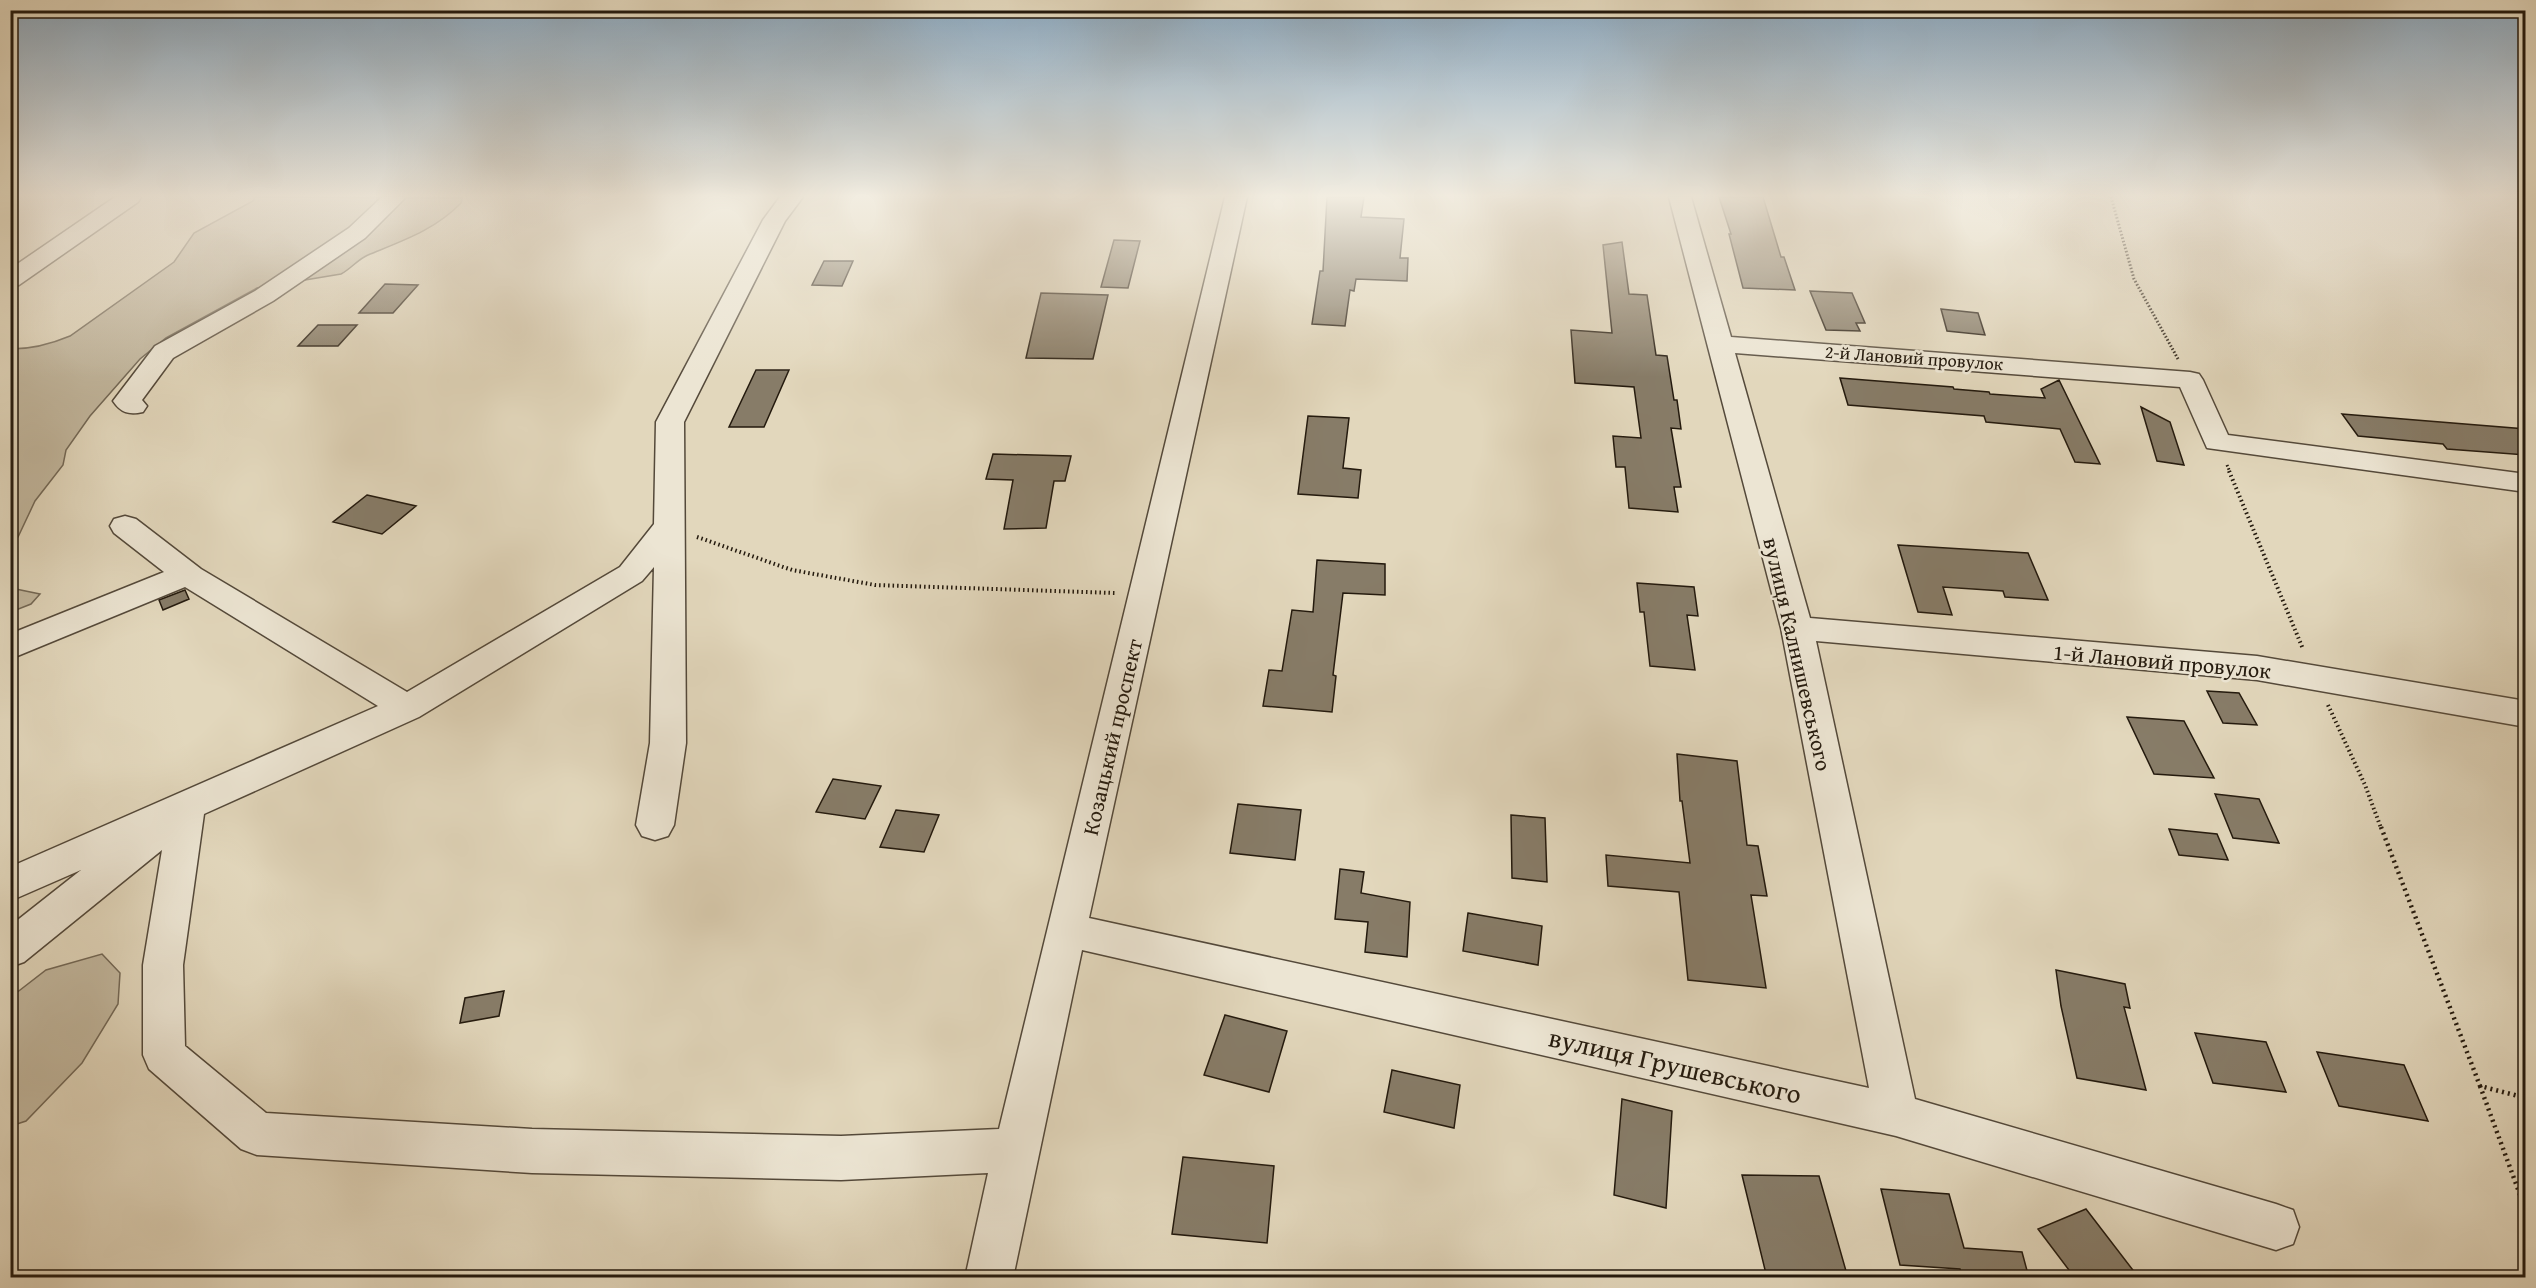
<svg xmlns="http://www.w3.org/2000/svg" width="2536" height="1288" viewBox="0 0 2536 1288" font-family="'Gentium Book Plus',serif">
<rect width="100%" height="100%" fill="#e2d7bc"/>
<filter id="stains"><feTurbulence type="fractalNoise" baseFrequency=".00333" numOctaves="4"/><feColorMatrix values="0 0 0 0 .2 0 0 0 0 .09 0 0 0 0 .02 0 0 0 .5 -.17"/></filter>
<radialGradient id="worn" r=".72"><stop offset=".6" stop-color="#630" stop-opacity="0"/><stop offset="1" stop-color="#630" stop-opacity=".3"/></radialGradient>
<path fill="#c2b79e" stroke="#736856" stroke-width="1.5" d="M 255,197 L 462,198 L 461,203 C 435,230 402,241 368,255 C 358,259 351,269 341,274 L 257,288 L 166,338 L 140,359 L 90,416 L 66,450 L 63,465 L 35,501 L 18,537 L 11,543 L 11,349 C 32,349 51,344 70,336 L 174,262 L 194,233 L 253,201 Z
M 11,588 L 40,594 L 31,604 L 11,612 Z
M 102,954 L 120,973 L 118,1004 L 82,1063 L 26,1121 L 11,1126 L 11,997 L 46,970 Z"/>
<path fill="#877c68" stroke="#241a0e" stroke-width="1.5" d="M 1327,197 L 1364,197 L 1361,217 L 1404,219 L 1400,258 L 1408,258 L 1407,281 L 1356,279 L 1354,291 L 1350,290 L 1345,326 L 1312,324 L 1320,271 L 1323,271 Z
M 1719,197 L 1763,197 L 1781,257 L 1784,257 L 1795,290 L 1743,288 L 1729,234 L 1731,234 Z
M 1114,240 L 1140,241 L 1128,288 L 1101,287 Z
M 1622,242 L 1629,294 L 1647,295 L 1656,355 L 1667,356 L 1674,400 L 1677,400 L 1681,429 L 1671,428 L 1681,487 L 1674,487 L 1678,512 L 1629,508 L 1625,467 L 1616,467 L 1613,436 L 1641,438 L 1634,387 L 1575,383 L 1571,330 L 1612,333 L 1603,245 Z
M 824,261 L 853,261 L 842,286 L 812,285 Z
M 385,284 L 418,285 L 393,313 L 359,313 Z
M 1810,291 L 1852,293 L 1865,323 L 1856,323 L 1860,331 L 1826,330 Z
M 1041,293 L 1108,295 L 1093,359 L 1026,358 Z
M 1941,309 L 1978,313 L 1985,335 L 1947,331 Z
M 318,325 L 357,325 L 338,346 L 298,346 Z
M 756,370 L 789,370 L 764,427 L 729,427 Z
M 1840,378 L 1953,387 L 1954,389 L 1989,392 L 1990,394 L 2045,398 L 2041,389 L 2059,380 L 2100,464 L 2075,462 L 2060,429 L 1986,422 L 1984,416 L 1848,405 Z
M 2141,407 L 2170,422 L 2184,465 L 2157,461 Z
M 2342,414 L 2526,429 L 2526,455 L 2447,449 L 2443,444 L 2358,436 Z
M 1308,416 L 1349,418 L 1343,468 L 1361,470 L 1358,498 L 1298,494 Z
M 993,454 L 1071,456 L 1065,481 L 1054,481 L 1046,528 L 1004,529 L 1013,480 L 986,479 Z
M 367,495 L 416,506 L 382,534 L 333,522 Z
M 1898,545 L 2028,553 L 2048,600 L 2005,597 L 2003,591 L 1943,587 L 1952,615 L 1918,612 Z
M 1317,560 L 1385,564 L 1385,595 L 1343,593 L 1333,675 L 1336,676 L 1332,712 L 1263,706 L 1269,670 L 1282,671 L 1292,610 L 1313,612 Z
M 1637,583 L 1694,587 L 1698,616 L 1687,615 L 1695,670 L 1650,666 L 1644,612 L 1640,612 Z
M 185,590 L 189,599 L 163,610 L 159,600 Z
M 2207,691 L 2239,693 L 2257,725 L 2223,723 Z
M 2127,717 L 2184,721 L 2214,778 L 2154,774 Z
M 1677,754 L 1737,761 L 1747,845 L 1758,846 L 1767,896 L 1751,895 L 1766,988 L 1688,980 L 1679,892 L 1608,886 L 1606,855 L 1690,863 L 1682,801 L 1680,801 Z
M 833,779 L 881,786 L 865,819 L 816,812 Z
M 2215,794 L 2259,799 L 2279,843 L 2233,838 Z
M 1238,804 L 1301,810 L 1295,860 L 1230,853 Z
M 896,810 L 939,815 L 924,852 L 880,847 Z
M 1511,815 L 1545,818 L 1547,882 L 1512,878 Z
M 2169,829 L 2217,834 L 2228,860 L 2179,855 Z
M 1340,869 L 1364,872 L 1361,893 L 1410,902 L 1407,957 L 1365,952 L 1368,922 L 1335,919 Z
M 1468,913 L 1542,926 L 1538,965 L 1463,951 Z
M 2056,970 L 2125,984 L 2130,1008 L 2124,1007 L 2146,1090 L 2077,1078 L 2061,1006 Z
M 504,991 L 499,1016 L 460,1023 L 465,998 Z
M 1225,1015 L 1287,1031 L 1269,1092 L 1204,1075 Z
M 2195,1033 L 2266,1042 L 2286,1092 L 2213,1083 Z
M 2317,1052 L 2404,1065 L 2428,1121 L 2339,1106 Z
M 1392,1070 L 1460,1085 L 1454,1128 L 1384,1112 Z
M 1622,1099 L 1672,1111 L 1666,1208 L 1614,1195 Z
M 1183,1157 L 1274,1166 L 1267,1243 L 1172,1234 Z
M 1742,1175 L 1819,1176 L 1848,1278 L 1767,1278 Z
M 1881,1189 L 1949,1194 L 1964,1248 L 2022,1252 L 2029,1278 L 1963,1278 L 1960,1269 L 1900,1265 Z
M 2086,1209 L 2139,1278 L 2075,1278 L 2038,1229 Z"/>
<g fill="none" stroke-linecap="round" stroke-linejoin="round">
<defs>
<path id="minor" d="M 115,197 L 141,197 L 138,202 L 19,285 L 10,287 L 10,269 Z
M 382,197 L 406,197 L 365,238 L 273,301 L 173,358 L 142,400 L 147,406 L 143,412 C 129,415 121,413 113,401 L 155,346 L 255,291 L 349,228 Z
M 780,197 L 803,197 L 785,221 L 684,422 L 686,743 L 674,825 L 668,836 L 655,840 L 642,836 L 636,825 L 650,743 L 654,567 L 642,581 L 419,717 L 204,814 L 183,965 L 185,1046 L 266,1113 L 532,1129 L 841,1136 L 999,1129 L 1225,197 L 1247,197 L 1089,918 L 1869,1088 L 1781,628 L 1669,197 L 1691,197 L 1731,337 L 2190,372 L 2199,374 L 2203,380 L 2228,435 L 2526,474 L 2526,492 L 2207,448 L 2180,387 L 1735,353 L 1810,618 L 2257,656 L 2526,701 L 2526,727 L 2257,680 L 1816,641 L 1915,1099 L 2276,1204 L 2293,1210 L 2299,1227 L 2293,1244 L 2276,1250 L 1896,1136 L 1082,950 L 1013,1278 L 965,1278 L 988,1173 L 841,1180 L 532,1173 L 257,1155 L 241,1149 L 149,1069 L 143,1055 L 143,965 L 162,850 L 24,962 L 10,967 L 10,926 L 81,870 L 10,901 L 10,867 L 378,706 L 185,587 L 10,659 L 10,634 L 164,572 L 114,533 L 110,526 L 114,519 L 125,516 L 136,519 L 201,569 L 407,692 L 620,567 L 654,524 L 656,422 L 763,220 Z"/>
</defs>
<use href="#minor" stroke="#54493a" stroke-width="3"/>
<path stroke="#241a0e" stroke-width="3" stroke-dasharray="1.5 2" stroke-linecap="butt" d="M 2111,197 L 2134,279 L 2178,359
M 2227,465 L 2230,472"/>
<path stroke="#241a0e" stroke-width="4" stroke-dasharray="1.5 3" stroke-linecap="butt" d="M 2229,471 L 2303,649
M 697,537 L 792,570 L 875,585 L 1115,593
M 2328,705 L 2365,785 L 2381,828"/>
<path stroke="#241a0e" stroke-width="4.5" stroke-dasharray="2 4" stroke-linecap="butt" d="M 2381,827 L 2480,1086 L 2526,1098
M 2480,1086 L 2526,1211"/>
<use href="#minor" fill="#ece5d3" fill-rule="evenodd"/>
</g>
<linearGradient id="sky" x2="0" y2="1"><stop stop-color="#8ba8bf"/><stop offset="0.52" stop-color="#f2ede1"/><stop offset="1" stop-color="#f2ede1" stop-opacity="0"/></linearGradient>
<rect width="2536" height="377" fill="url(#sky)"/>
<g text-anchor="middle" stroke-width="5" stroke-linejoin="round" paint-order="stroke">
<g font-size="18" fill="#241a0e" stroke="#ece5d3">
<text transform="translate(1914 358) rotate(4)" y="6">2-й Лановий провулок</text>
</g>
<g font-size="22" fill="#241a0e" stroke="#ece5d3">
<text transform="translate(1798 654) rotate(77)" y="8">вулиця Калнишевського</text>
<text transform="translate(2162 661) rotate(5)" y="8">1-й Лановий провулок</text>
<text transform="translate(1112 737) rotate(-77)" y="8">Козацький проспект</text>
</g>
<g font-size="27" fill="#241a0e" stroke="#ece5d3">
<text transform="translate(1675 1066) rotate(13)" y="9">вулиця Грушевського</text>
</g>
</g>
<rect width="2536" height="1288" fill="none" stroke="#e2d7bc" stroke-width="36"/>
<rect x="12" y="12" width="2512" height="1264" fill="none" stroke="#241a0e" stroke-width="3"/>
<rect x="18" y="18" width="2500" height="1252" fill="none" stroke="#241a0e" stroke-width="1.5"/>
<rect width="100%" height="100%" filter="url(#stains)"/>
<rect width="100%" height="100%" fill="url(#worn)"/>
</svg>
